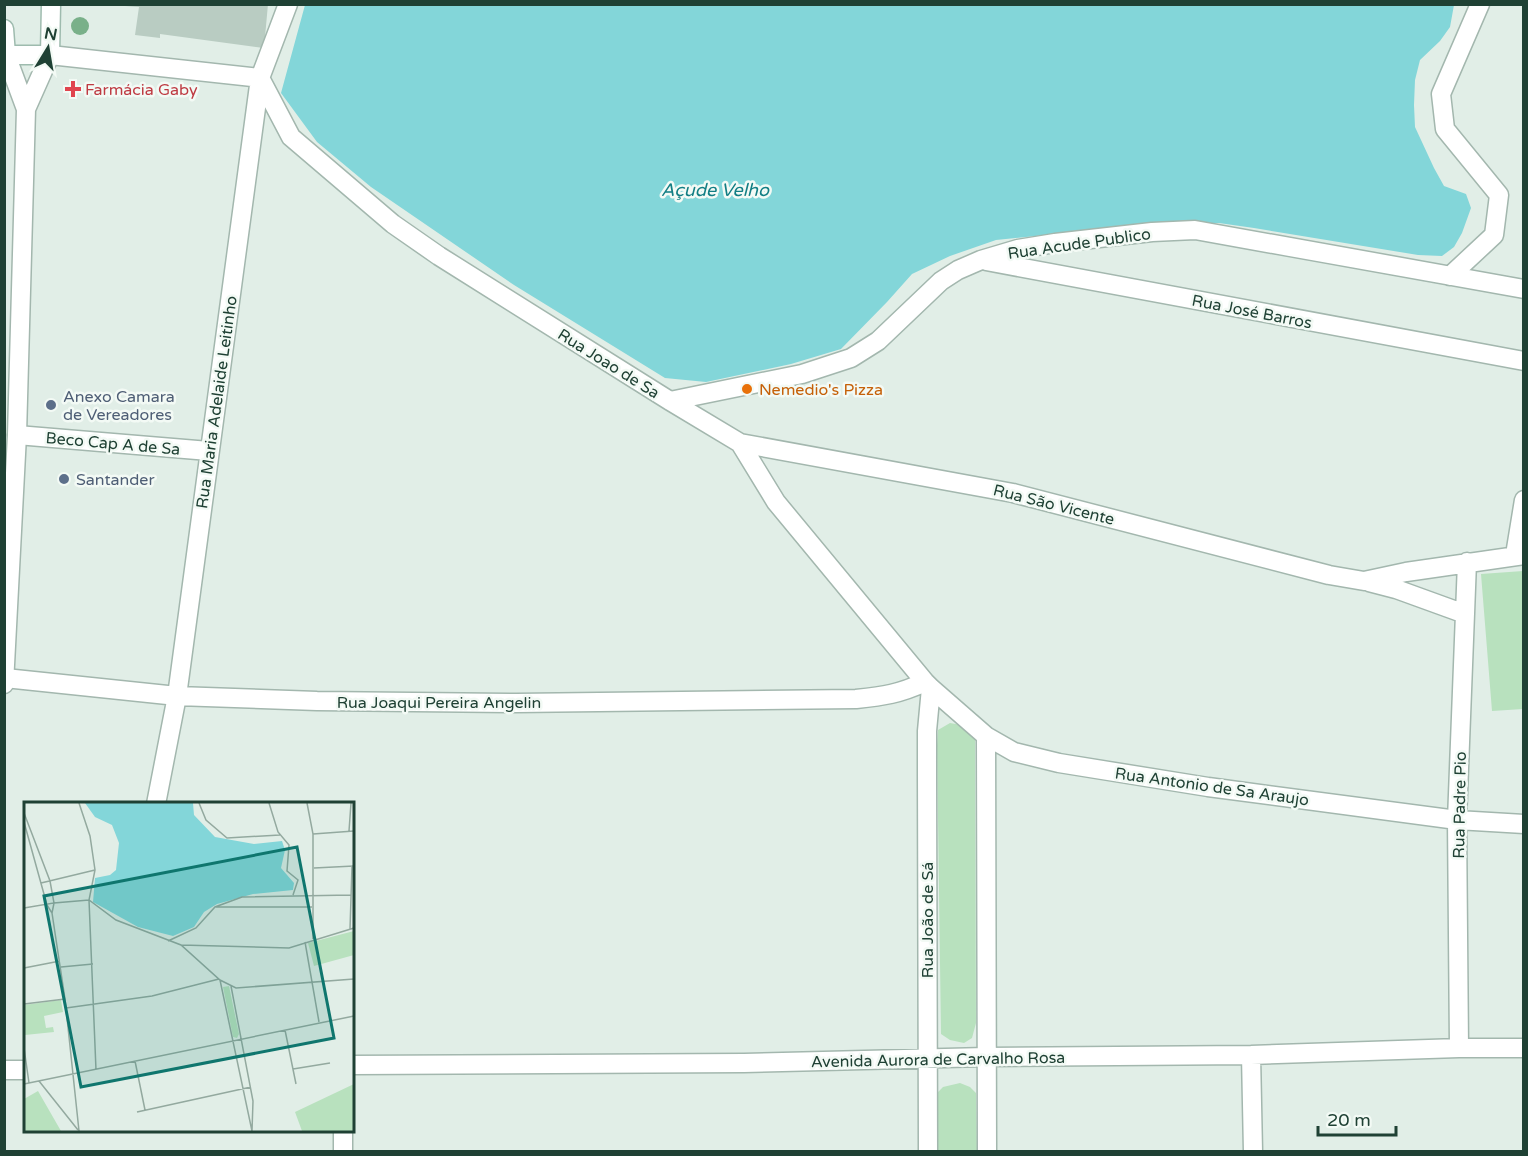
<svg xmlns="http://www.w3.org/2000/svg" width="1528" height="1156" viewBox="0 0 1528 1156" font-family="'Varela Round',sans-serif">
<rect width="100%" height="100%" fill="#e1eee7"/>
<path fill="#b8e1be" d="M 1523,571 L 1523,709 L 1492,711 L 1481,574 Z
M 950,723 L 967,726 L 975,735 L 976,1023 L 972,1038 L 964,1043 L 950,1040 L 941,1034 L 937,745 L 938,730 Z
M 960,1083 L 970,1087 L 976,1093 L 977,1151 L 936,1151 L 936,1094 L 943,1087 Z"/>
<path fill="#83d6d9" d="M 305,5 L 1454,5 L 1450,27 L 1440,41 L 1420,60 L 1415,80 L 1414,105 L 1415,127 L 1434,168 L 1444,186 L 1466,194 L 1471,208 L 1462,233 L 1454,247 L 1442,256 L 1418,255 L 1254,228 L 1219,223 L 1164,223 L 996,240 L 950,256 L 912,274 L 887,302 L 841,349 L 791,364 L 706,382 L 665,378 L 514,285 L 371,187 L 317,142 L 281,93 Z"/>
<path fill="#b9ccc2" d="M 125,4 L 268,4 L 264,48 L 160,34 L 160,38 L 135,35 L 139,7 L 125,6 Z"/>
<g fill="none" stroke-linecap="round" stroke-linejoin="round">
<defs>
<path id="minor" d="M 50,55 L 260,78 L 291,137 L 393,224 L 439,256 L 670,401 L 740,443 L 776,502 L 925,682 L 931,688 L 986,736 L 1014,752 L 1059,763 L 1208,787 L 1457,820 L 1524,824
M 986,261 L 1524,361
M 1450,276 L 1494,235 L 1499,195 L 1445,129 L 1441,94 L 1480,4
M 670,401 L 802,374 L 851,358 L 878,341 L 941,281 L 958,270 L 981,260 L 1018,249 L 1055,243 L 1152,232 L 1195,230 L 1524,289
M 17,435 L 209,451
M 740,443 L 1013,493 L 1329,575 L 1364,581 L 1406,572 L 1524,555
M 1515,555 L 1524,500
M 1369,582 L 1396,589 L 1465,614
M 5,678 L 177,696 L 317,701 L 516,703 L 856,699 C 884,696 899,694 925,682
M 986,736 L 987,1152
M 156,804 L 177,696 L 260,78 L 288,4
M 1459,1048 L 1457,820 L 1467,562
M 1251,1055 L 1253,1152
M 352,1065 L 744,1063 L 986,1057 L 1251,1055 L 1459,1048 L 1524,1048
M 4,1070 L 26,1070
M 343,1130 L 343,1152
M 928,1152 L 927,773 L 927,731 L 931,688"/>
<path id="tertiary" d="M 26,109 L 50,55
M 4,684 L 17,435 L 26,109 L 6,55"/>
<path id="secondary" d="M 4,29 L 6,55
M 4,55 L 50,55 L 51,4"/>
</defs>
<use href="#minor" stroke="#a3b7ae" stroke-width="21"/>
<use href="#tertiary" stroke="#a3b7ae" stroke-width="21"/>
<use href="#secondary" stroke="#9ebbae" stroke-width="21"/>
<use href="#minor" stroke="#fff" stroke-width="18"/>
<use href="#tertiary" stroke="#fff" stroke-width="18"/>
<use href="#secondary" stroke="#fff" stroke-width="18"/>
</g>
<circle fill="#79b089" cx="80" cy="26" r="9"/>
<path fill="#e0444e" stroke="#f3faf5" stroke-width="2" d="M70 80h6v6h6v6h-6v6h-6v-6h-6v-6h6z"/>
<circle fill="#e8710a" stroke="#f3faf5" stroke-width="2" cx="747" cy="389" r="6"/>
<g fill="#5c6f8a" stroke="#f3faf5" stroke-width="2">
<circle cx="51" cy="405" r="6"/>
<circle cx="64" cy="479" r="6"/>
</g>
<g text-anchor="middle" stroke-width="5" stroke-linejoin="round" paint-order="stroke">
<g font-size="16" fill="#be3a42" stroke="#f3faf5" text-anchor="start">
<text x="85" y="95">Farmácia Gaby</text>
</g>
<g font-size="16" fill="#1f4134" stroke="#f3faf5">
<text transform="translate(1079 243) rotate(-8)" y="6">Rua Acude Publico</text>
<text transform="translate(1252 311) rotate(11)" y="6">Rua José Barros</text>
<text transform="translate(609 363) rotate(32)" y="6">Rua Joao de Sa</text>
<text transform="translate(216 402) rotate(-82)" y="6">Rua Maria Adelaide Leitinho</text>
<text transform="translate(113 443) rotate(5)" y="6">Beco Cap A de Sa</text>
<text transform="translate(1054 504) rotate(14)" y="6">Rua São Vicente</text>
<text x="439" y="708">Rua Joaqui Pereira Angelin</text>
<text transform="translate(1212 786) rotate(8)" y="6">Rua Antonio de Sa Araujo</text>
<text transform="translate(1459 805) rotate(-89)" y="6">Rua Padre Pio</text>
<text transform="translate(927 920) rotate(-90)" y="6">Rua João de Sá</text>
<text transform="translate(938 1059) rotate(-1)" y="6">Avenida Aurora de Carvalho Rosa</text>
</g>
<g font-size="16" fill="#c56008" stroke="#f3faf5" text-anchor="start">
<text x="759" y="395">Nemedio's Pizza</text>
</g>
<g font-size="16" fill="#4e5e75" stroke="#f3faf5" text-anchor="start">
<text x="63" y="402">Anexo Camara<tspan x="63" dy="18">de Vereadores</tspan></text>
<text x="76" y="485">Santander</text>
</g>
<g font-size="18" font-style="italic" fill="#127e84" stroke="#f3faf5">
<text x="715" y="196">Açude Velho</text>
</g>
</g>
<g transform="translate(24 802)">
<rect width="330" height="330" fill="#e1eee7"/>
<path d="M 330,129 L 330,153 L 290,164 L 284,141 ZM 205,184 L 215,232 L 213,236 L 209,235 L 199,185 ZM 37,198 L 39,210 L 20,214 L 22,226 L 29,225 L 30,230 L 1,233 L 0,203 ZM 330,282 L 330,329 L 278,329 L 271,310 ZM 14,289 L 37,329 L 0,329 L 0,297 Z" fill="#b8e1be"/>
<path d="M 61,1 L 169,1 L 170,13 L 191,35 L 230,42 L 258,39 L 261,48 L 257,66 L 270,81 L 269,88 L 229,92 L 193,102 L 180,110 L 170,125 L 149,134 L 114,125 L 69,100 L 71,76 L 86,73 L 92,68 L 95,41 L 88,23 L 71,15 Z" fill="#83d6d9"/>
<path fill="none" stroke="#93a99f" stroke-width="1.5" d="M 55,1 L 66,34 L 71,68 L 65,98 L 72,268M 175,1 L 182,18 L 203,36 L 256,33M 245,1 L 254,30 L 265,43 L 263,69 L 274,78 L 269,93M 283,1 L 289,32 L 289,137M 0,11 L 26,79 L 30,101 L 0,106M 0,20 L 23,103M 325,29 L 327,1M 289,32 L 330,29M 290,66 L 330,64M 17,81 L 71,68M 23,103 L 28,111 L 41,197 L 55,329M 192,105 L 288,105M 28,111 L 30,101 L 65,98 L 92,118 L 157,143 L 196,178 L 212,186 L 330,177M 326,127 L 328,64M 144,139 L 172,126 L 191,105 L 218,95 L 327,93M 281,140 L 295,220M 157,143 L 265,146 L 330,126M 37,165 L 69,162M 0,166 L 36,159M 196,178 L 228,329M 207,184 L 229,299 L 228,329M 0,202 L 41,197M 42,206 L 128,194 L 195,177M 261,228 L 272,282M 0,246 L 5,281M 111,259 L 121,308M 269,267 L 306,261M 15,279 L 54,328M 0,282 L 330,214M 113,310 L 227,285"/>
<path fill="#0f766e" fill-opacity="0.15" stroke="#0f766e" stroke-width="3" d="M 273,45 L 310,236 L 57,285 L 20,94 Z"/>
<rect width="330" height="330" fill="none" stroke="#1f4134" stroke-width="3"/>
</g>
<rect width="1528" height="1156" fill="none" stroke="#1f4134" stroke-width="12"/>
<g transform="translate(48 48) rotate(11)" stroke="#f3faf5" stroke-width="4.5" paint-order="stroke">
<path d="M0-4.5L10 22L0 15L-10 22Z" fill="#1f4134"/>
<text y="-9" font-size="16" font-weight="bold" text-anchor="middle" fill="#1f4134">N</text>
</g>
<path d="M1318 1126v9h78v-9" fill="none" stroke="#1f4134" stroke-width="3"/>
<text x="1327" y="1126" font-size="18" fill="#1f4134" stroke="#f3faf5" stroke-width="4.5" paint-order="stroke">20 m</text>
</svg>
